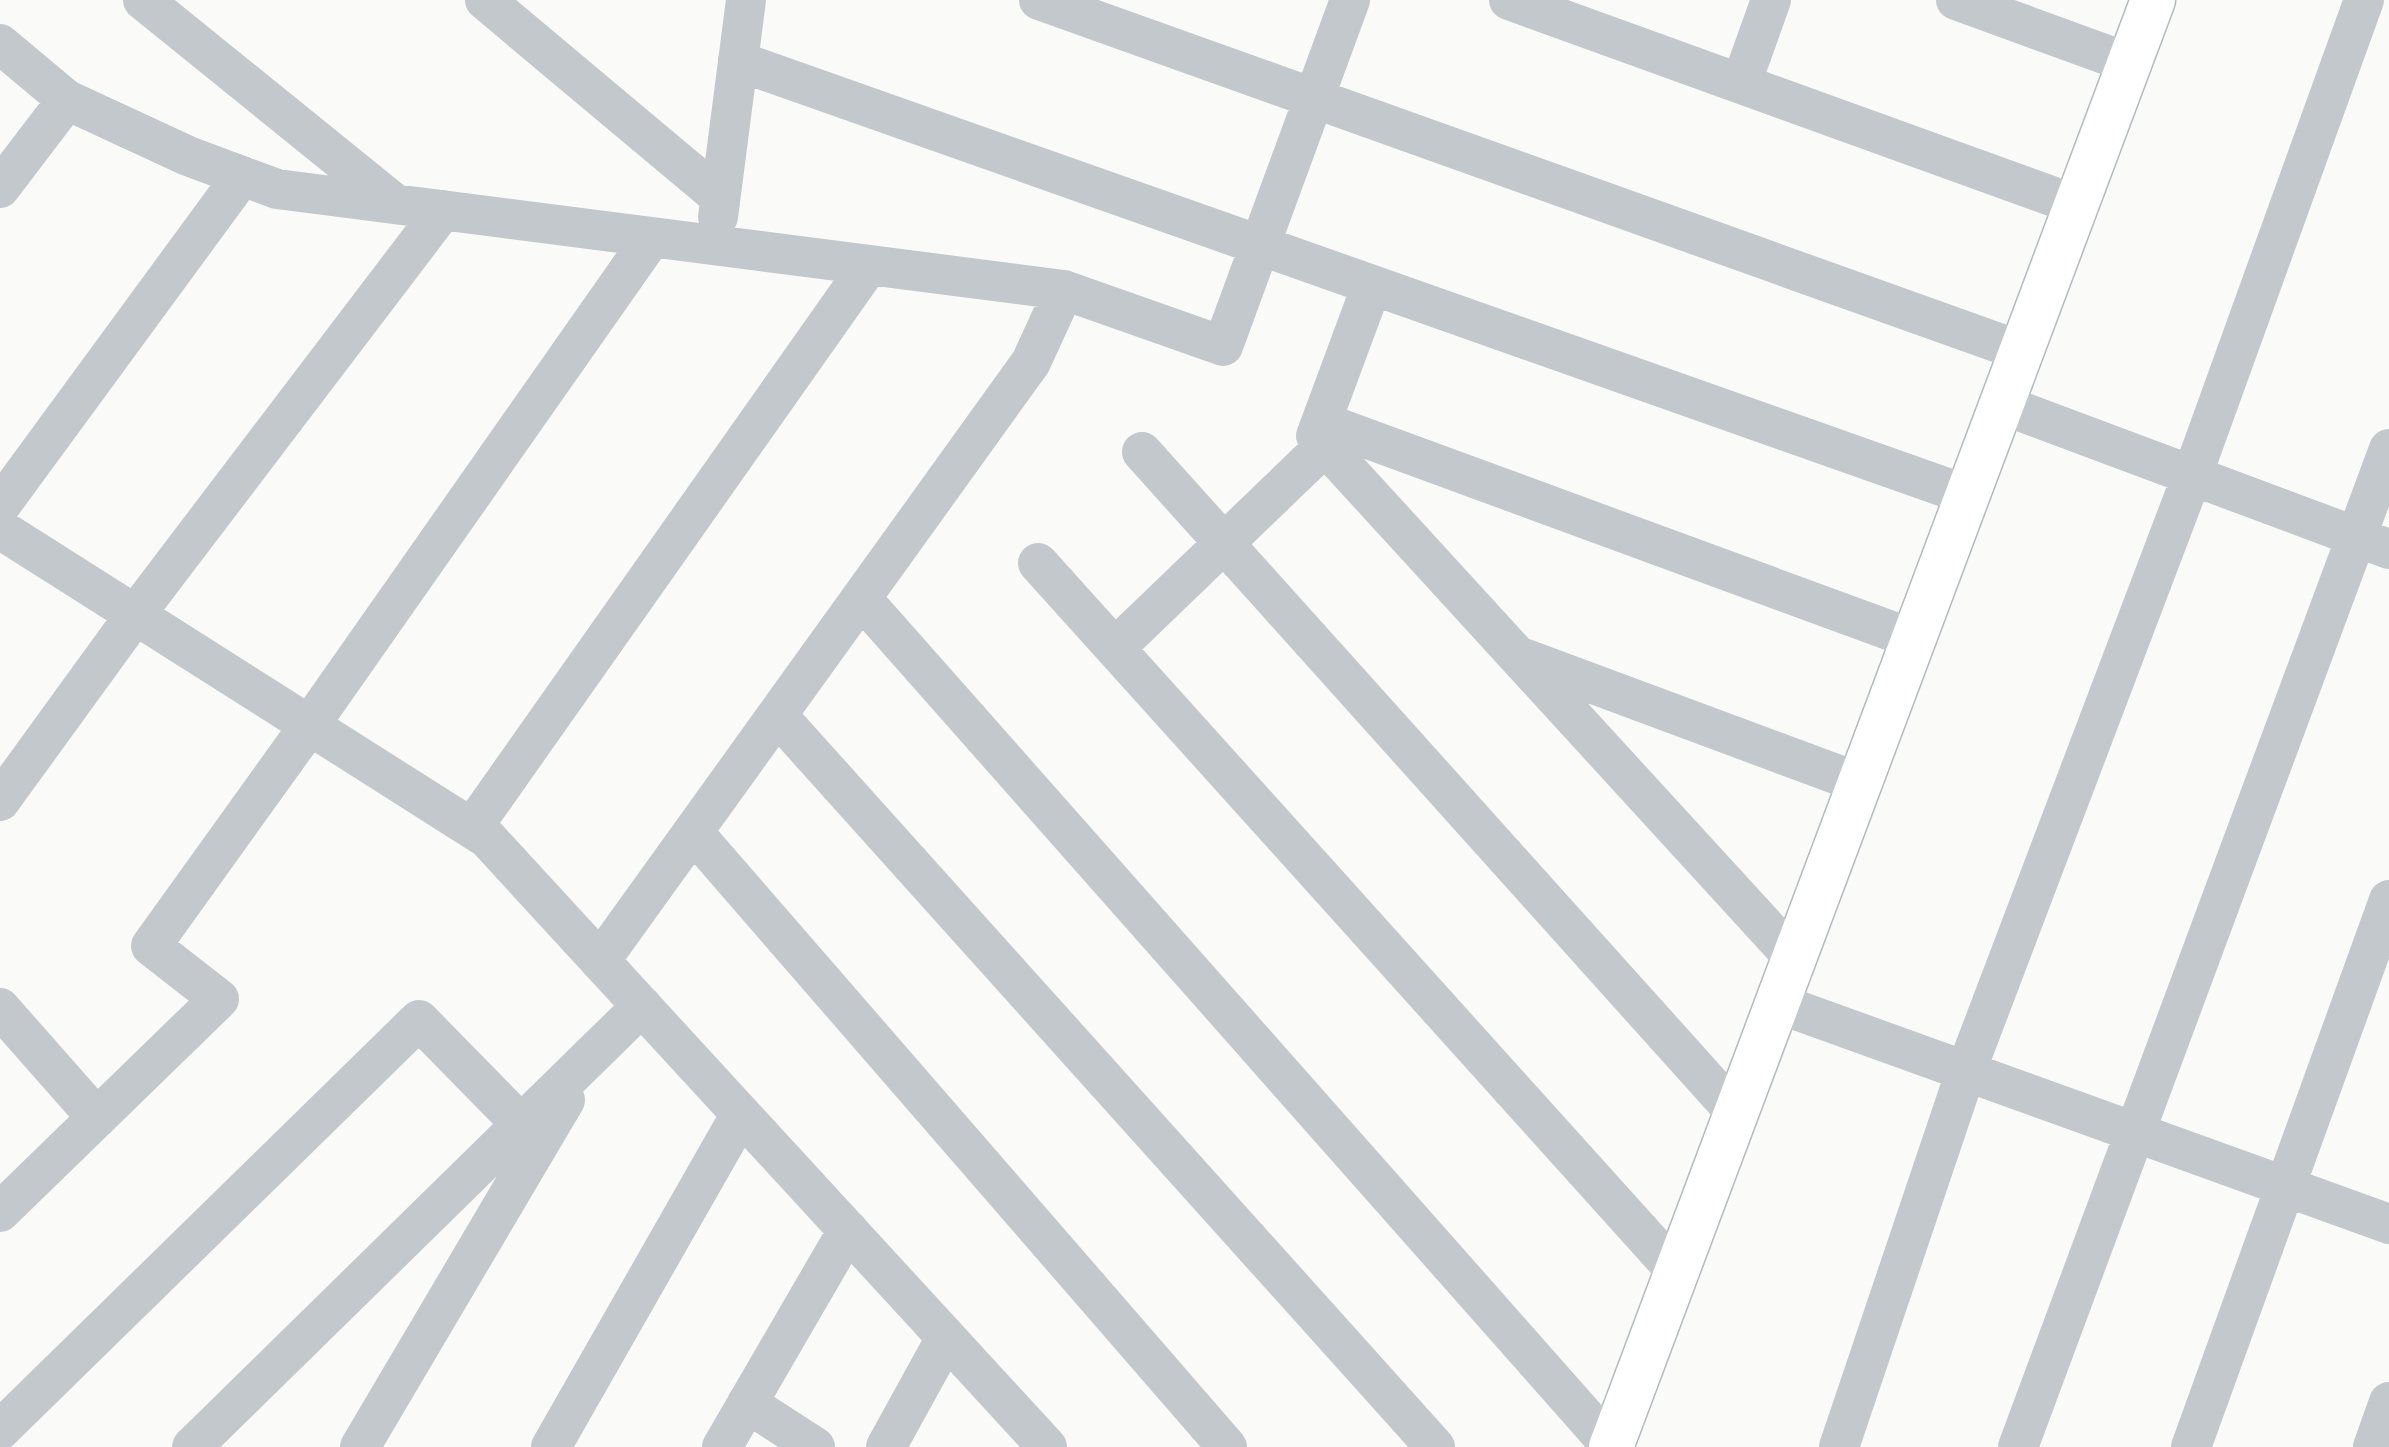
<svg xmlns="http://www.w3.org/2000/svg" width="2389" height="1447" viewBox="0 0 2389 1447" font-family="Roboto,sans-serif">
<rect width="100%" height="100%" fill="#fafaf8"/>
<g fill="none" stroke-linecap="round" stroke-linejoin="round">
<defs>
<path id="secondary" d="M 1611,1447 L 2153,0"/>
</defs>
<use href="#secondary" stroke="#b3babf" stroke-width="47"/>
<path stroke="#c3c8cc" stroke-width="40" d="M 143,0 L 394,203
M 485,0 L 720,197
M 1039,0 L 2021,351
M 1509,0 L 2076,205
M 1956,0 L 2129,63
M 0,44 L 67,100 L 188,156 L 277,189 L 1064,290 L 1223,346 L 1350,0
M 738,61 L 1967,495
M 1741,84 L 1771,0
M 0,188 L 67,100
M 718,217 L 746,0
M 1372,285 L 1316,436 L 1794,958
M 2001,404 L 2389,549
M 1322,422 L 1913,639
M 1142,452 L 1736,1113
M 0,506 L 242,176
M 0,529 L 487,838 L 1047,1447
M 1038,563 L 1676,1271
M 861,598 L 1611,1446
M 1115,648 L 1326,445
M 1526,659 L 1860,783
M 777,715 L 1435,1447
M 0,801 L 135,615 L 443,210
M 472,828 L 869,265
M 693,832 L 1227,1447
M 600,961 L 1031,362 L 1064,290
M 1777,1003 L 2389,1224
M 0,1008 L 97,1118
M 0,1212 L 219,999 L 151,946 L 309,726 L 652,237
M 747,1403 L 815,1447
M 0,1430 L 419,1020 L 521,1124
M 192,1447 L 642,1006
M 360,1447 L 565,1100
M 551,1447 L 741,1114
M 722,1447 L 848,1230
M 886,1447 L 946,1338
M 1839,1447 L 1966,1071 L 2192,476 L 2364,0
M 2018,1447 L 2389,449
M 2191,1447 L 2389,900
M 2373,1447 L 2389,1402"/>
<use href="#secondary" stroke="#fff" stroke-width="44"/>
</g>
</svg>
